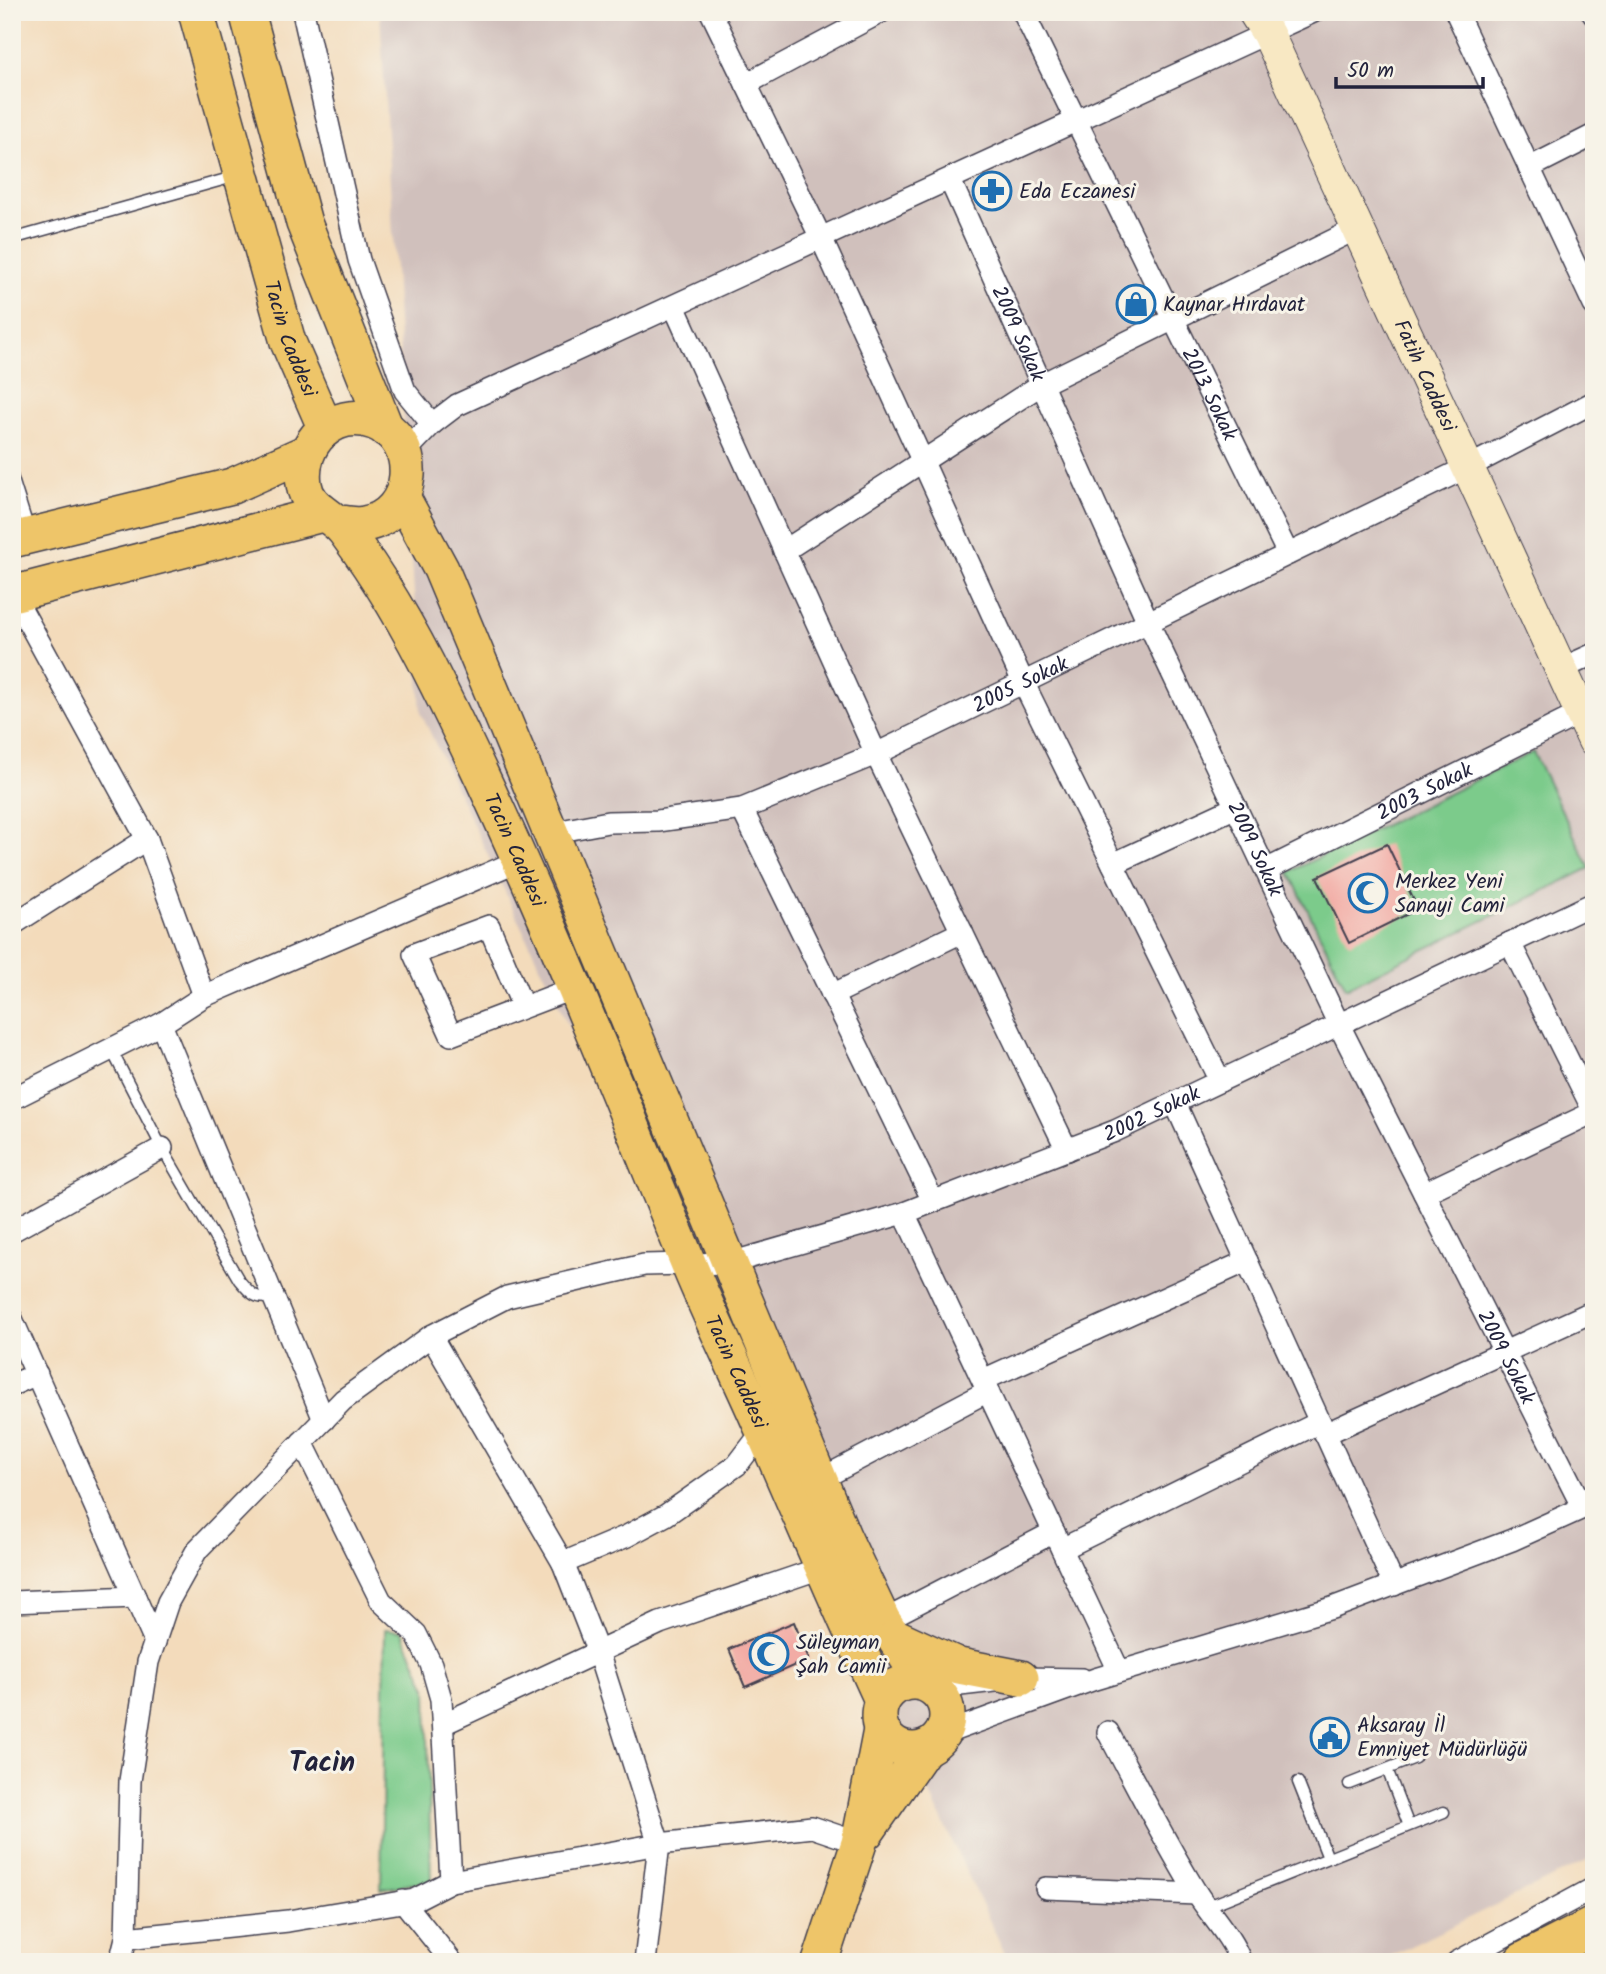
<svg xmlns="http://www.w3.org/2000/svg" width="1606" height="1974" viewBox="0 0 1606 1974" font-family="Kalam,sans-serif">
<rect width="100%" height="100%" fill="#f7f3e8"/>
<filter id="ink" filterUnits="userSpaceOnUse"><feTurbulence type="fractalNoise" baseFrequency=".0143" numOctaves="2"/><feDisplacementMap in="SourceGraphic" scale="14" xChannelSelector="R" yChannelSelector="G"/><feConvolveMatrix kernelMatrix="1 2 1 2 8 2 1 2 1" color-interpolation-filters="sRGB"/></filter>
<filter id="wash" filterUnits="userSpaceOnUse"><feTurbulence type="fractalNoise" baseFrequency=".00686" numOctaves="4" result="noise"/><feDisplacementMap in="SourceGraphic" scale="28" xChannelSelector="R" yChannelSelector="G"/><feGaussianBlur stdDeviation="1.57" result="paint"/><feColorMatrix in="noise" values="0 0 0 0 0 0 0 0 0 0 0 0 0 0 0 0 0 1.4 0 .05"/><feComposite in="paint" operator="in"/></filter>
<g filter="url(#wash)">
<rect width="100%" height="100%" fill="#f3dbbb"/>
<path fill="#d0c0bc" d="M 380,12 L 1594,12 L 1594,1857 L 1378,1962 L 1009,1962 L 421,713 Z"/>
<path fill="#7ccb8b" stroke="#4f7663" stroke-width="2" d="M 1533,752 L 1590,868 L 1346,988 L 1289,872 Z
M 385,1629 L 402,1631 L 427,1688 L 431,1881 L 381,1889 Z"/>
<g id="blocks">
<path fill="#f2aca5" d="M 1387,844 L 1418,909 L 1349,943 L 1317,877 Z
M 794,1622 L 809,1659 L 745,1687 L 729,1649 Z"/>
</g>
</g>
<g filter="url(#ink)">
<use href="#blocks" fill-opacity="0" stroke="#413e4e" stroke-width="2"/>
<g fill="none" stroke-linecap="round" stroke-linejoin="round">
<defs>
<path id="lane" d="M 12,239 L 237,176
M 12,476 L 29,530
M 111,1049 L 162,1148 L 239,1280 C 249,1292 257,1302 273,1296
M 1387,1769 L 1409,1826
M 1298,1782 L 1328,1858
M 1349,1784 L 1415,1758
M 1206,1907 L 1444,1812"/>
<g id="street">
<path d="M 303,12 L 359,260 L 405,391 L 432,424"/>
<path d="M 711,12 L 821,238 L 1023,682 L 1220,1081"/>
<path id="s1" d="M 1023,12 L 1288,554"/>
<path d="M 1456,12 L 1594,305"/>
<path d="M 1592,12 L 1594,15"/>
<path d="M 746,84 L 881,12"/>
<path d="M 1529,168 L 1594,135"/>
<path id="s2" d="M 950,180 L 1148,622 L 1339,1025 L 1583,1508"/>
<path d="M 674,306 L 876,754 L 1067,1150"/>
<path d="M 405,452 L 432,424 L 457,405 L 1313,12"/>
<path d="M 784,551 L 1042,384 L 1360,227"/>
<path d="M 13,594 L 147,839 L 204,996"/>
<path d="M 1561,669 L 1594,654"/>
<path d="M 742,809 L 933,1201"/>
<path id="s3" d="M 550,833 L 608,822 L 658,821 L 742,809 L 876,754 L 1470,466 L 1594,402"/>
<path d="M 1113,864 L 1236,807"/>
<path id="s4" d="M 1266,870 L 1581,713"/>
<path d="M 12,925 L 147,839"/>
<path d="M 832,995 L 962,932"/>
<path d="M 523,1007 L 489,926 L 414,954 L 451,1035 L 574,988"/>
<path d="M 161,1024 L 324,1420"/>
<path d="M 12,1099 L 161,1024 L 204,996 L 520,860"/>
<path d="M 1175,1103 L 1394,1585"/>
<path d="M 1424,1193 L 1594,1112 L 1510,943"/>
<path d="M 904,1213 L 1119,1671"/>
<path d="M 12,1231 L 162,1148"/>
<path d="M 12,1319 L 155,1642"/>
<path d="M 431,1336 L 563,1563 L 627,1536 L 666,1515 L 737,1465 L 763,1431"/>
<path d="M 983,1380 L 1247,1261"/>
<path d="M 12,1385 L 37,1374"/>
<path d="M 1325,1434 L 1594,1311"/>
<path d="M 302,1442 L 381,1601 L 416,1634 L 431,1664 L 441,1699 L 451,1881"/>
<path d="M 819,1480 L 988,1391"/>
<path d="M 1062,1549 L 1320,1422"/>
<path d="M 563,1563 L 598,1652 L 659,1844 L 645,1962"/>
<path d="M 12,1602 L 135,1597"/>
<path d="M 883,1621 L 1054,1532"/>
<path d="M 934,1688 L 1021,1678 L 1082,1679"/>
<path d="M 443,1724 L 660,1623 L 821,1568"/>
<path d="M 1108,1732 C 1136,1785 1163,1838 1194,1889 C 1209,1914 1230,1934 1241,1962"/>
<path d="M 941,1735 L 1095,1679 L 1332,1608 L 1512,1540 L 1594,1503"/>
<path d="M 1046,1888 L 1197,1894"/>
<path d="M 403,1901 L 452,1962"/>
<path d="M 126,1938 L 288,1921 L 414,1900 L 451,1881 L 659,1844 L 812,1827 L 859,1843"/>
<path id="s5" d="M 120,1962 L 126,1938 L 130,1781 L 148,1662 L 168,1602 L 197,1550 L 343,1400 L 431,1336 L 507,1297 L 644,1265 L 730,1263 L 904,1213 L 1115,1131 L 1594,903"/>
<path d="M 1457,1962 L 1594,1888"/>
</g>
<g id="secondary">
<path id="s6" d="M 1254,12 L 1268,34 L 1594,741"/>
</g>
<g id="primary">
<path id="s7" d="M 196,12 L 288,342 L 325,427"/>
<path d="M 247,12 L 304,223 L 386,429"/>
<path d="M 402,497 L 441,569 L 843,1536 L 883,1621 L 924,1683"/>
<path id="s8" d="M 339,523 C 346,523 356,526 364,524 C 416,516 423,440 374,422 C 333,407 298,444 304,484 C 307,509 332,514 345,531 C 381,579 412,633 438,686 C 532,874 609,1071 689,1265 C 712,1321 739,1375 763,1430 C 802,1520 841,1611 882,1700"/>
<path d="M 12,540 L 232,486 L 305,453"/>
<path d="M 12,594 L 322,514"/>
<path d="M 896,1637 L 959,1666 L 1021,1678"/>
<circle cx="913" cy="1716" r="34"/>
<path d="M 867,1831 L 925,1748"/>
<path d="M 820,1962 L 859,1843 L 881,1730"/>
</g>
<path id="highway" d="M 1523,1962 L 1594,1926"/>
</defs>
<use href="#lane" stroke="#413e4e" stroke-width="13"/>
<use href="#street" stroke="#413e4e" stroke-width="24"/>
<use href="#secondary" stroke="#413e4e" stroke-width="34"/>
<use href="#primary" stroke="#413e4e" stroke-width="38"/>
<use href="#highway" stroke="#413e4e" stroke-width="41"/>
<use href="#lane" stroke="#fff" stroke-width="10"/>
<use href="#street" stroke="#fff" stroke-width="21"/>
<use href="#secondary" stroke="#f8e8c3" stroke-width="32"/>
<use href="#primary" stroke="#eec569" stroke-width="35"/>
<use href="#highway" stroke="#eec569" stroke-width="38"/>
</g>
</g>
<defs>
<symbol id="pharmacy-ring" viewBox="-11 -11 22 22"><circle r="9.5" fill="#f7f3e8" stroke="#1f6fb2" stroke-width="1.5"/><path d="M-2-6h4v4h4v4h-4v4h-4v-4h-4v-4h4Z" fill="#1f6fb2"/></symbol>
<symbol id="shop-ring" viewBox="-11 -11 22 22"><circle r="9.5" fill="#f7f3e8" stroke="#1f6fb2" stroke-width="1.5"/><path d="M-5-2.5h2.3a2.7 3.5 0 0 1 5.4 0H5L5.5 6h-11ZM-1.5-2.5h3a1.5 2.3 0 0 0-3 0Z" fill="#1f6fb2"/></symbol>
<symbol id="mosque-ring" viewBox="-11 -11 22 22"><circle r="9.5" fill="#f7f3e8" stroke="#1f6fb2" stroke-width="1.5"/><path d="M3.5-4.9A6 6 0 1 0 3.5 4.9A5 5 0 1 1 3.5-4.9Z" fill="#1f6fb2"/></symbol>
<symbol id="civic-ring" viewBox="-11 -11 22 22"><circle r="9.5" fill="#f7f3e8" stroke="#1f6fb2" stroke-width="1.5"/><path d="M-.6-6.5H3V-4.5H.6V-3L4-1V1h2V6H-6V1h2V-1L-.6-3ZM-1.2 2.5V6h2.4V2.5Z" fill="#1f6fb2"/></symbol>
</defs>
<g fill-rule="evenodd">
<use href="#pharmacy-ring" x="970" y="169" width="44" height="44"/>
<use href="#shop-ring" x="1114" y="282" width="44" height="44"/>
<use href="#mosque-ring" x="1346" y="871" width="44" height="44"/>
<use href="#mosque-ring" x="747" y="1632" width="44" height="44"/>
<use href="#civic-ring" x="1308" y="1715" width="44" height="44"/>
</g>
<g text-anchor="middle" stroke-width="6" stroke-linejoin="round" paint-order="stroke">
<g font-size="21" fill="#22223b" stroke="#f7f3e8" text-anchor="start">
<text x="1019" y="198">Eda Eczanesi</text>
<text x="1163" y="311">Kaynar Hırdavat</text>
<text x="1395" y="888">Merkez Yeni<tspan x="1395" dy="24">Sanayi Cami</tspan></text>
<text x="796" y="1649">Süleyman<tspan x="796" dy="24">Şah Camii</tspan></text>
<text x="1357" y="1732">Aksaray İl<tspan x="1357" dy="24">Emniyet Müdürlüğü</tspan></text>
</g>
<g font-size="21" fill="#22223b" stroke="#f7f3e8">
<text dy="7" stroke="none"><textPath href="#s2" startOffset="168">2009 Sokak</textPath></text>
<text dy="7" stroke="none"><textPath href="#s7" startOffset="340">Tacin Caddesi</textPath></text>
<text dy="7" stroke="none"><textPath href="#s6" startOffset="402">Fatih Caddesi</textPath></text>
<text dy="7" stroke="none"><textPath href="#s1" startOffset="425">2013 Sokak</textPath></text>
<text dy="7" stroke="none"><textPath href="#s3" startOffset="499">2005 Sokak</textPath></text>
<text dy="7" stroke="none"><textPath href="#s4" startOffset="177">2003 Sokak</textPath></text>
<text dy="7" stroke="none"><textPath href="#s2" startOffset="735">2009 Sokak</textPath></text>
<text dy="7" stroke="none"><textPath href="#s8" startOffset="702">Tacin Caddesi</textPath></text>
<text dy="7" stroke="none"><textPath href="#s5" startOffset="1503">2002 Sokak</textPath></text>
<text dy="7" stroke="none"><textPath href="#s2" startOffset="1302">2009 Sokak</textPath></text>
<text dy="7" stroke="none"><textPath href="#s8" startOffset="1269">Tacin Caddesi</textPath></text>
</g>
<g font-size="28" font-weight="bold" fill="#22223b" stroke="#f7f3e8">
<text x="322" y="1771">Tacin</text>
</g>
</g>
<rect width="1606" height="1974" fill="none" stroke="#f7f3e8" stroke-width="42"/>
<path d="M1336 77v10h147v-10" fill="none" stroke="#22223b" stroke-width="3.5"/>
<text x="1347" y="77" font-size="21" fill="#22223b" stroke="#f7f3e8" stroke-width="5" paint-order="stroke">50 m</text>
</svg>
